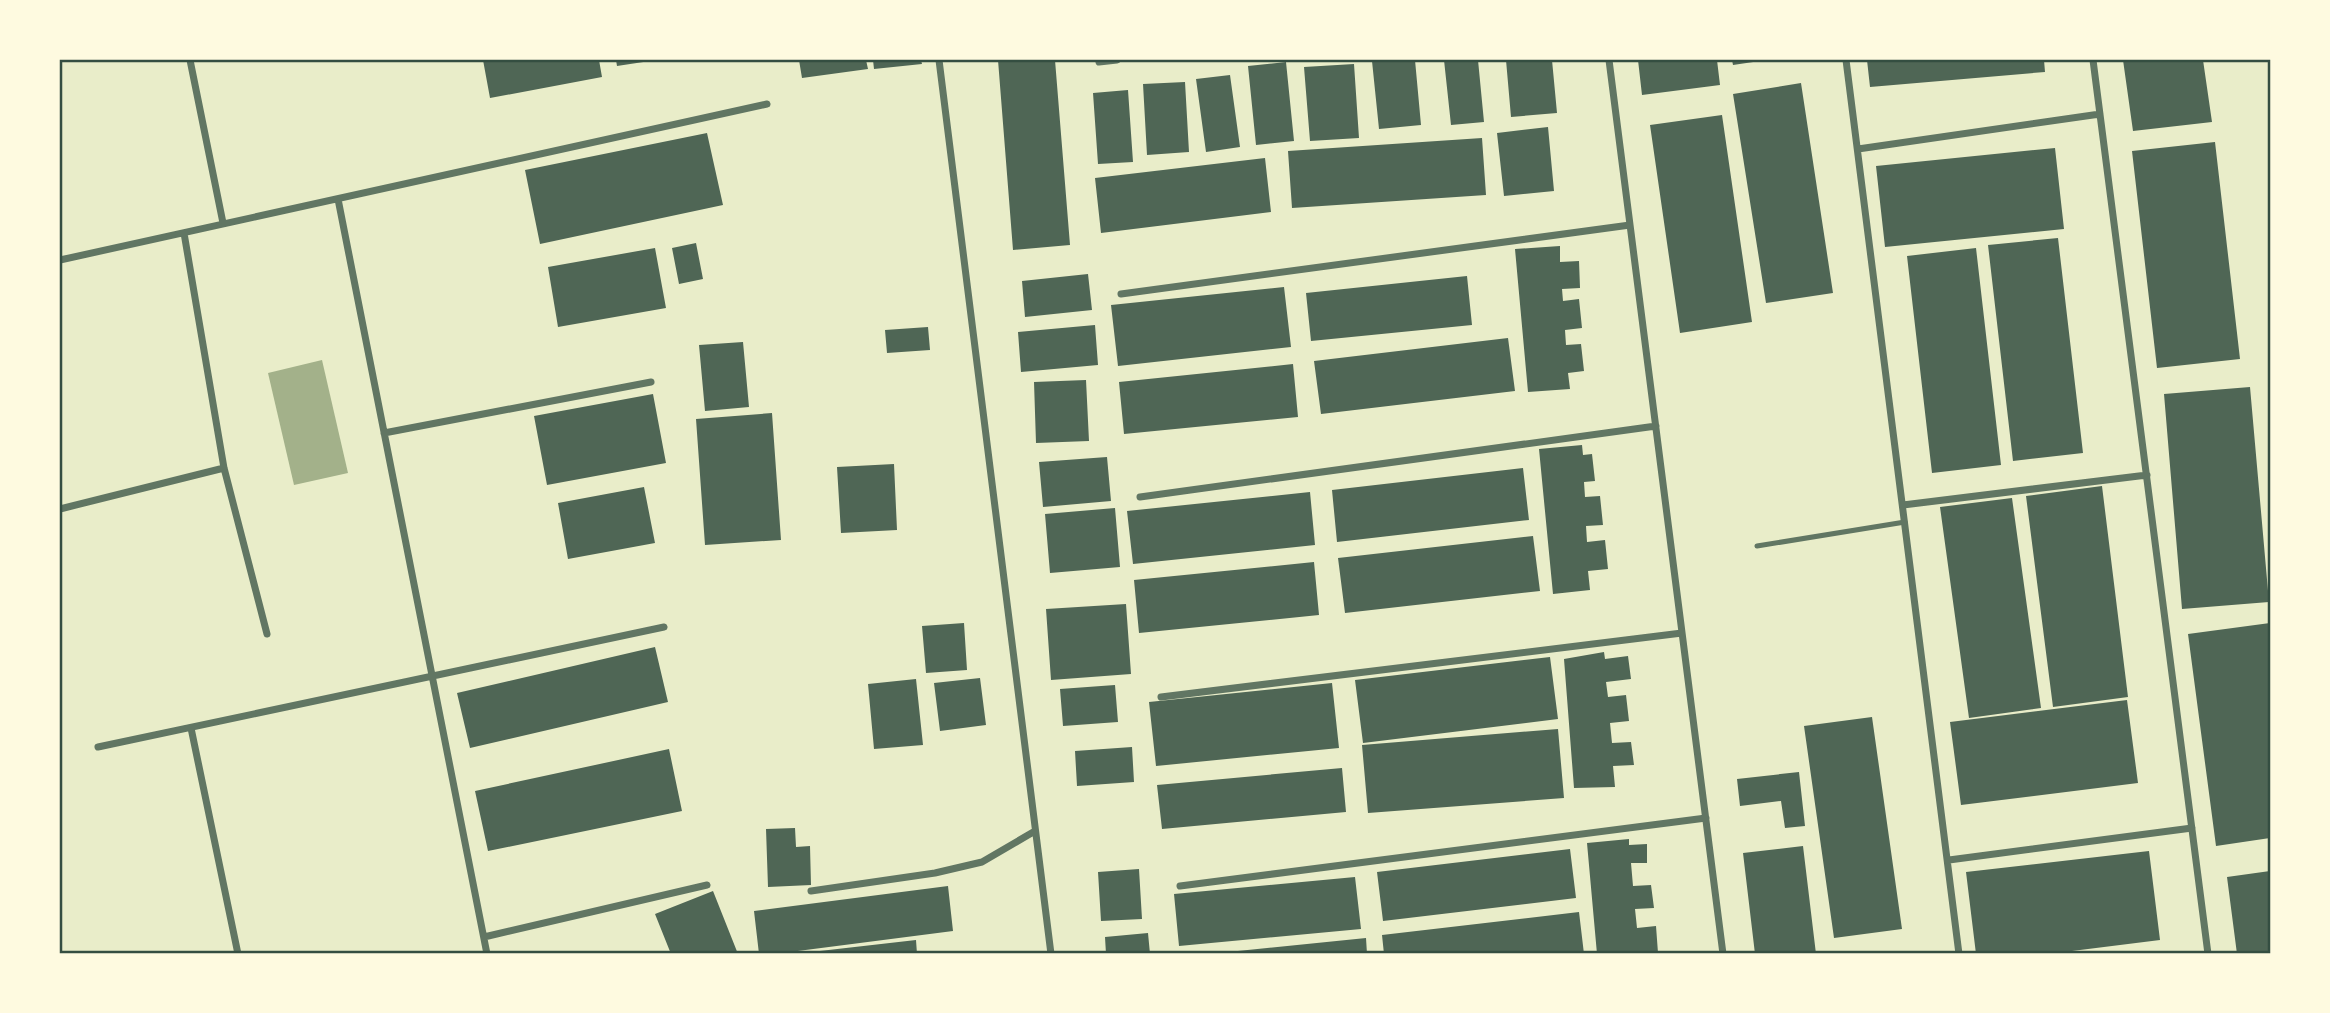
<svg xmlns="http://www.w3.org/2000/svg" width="2330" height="1013" viewBox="0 0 2330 1013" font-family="Lato,sans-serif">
<rect width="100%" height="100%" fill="#e9edc9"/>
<path fill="#a3b18a" d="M 322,360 L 348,473 L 294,485 L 268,373 Z"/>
<path fill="#4f6655" d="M 483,60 L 599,60 L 602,77 L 490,98 Z
M 616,60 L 649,60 L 650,61 L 617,66 Z
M 799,60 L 866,60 L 868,69 L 802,78 Z
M 873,60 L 921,60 L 922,64 L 874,69 Z
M 998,60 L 1055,60 L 1070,245 L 1013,250 Z
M 1389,60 L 1415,60 L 1421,125 L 1379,129 L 1372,61 Z
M 1444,60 L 1478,60 L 1484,122 L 1451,125 Z
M 1506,60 L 1552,60 L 1557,113 L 1511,117 Z
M 1638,60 L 1717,60 L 1720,85 L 1642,95 Z
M 1732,60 L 1760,60 L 1760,61 L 1733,65 Z
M 1867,60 L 2044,60 L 2045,72 L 1870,87 Z
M 2123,60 L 2203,60 L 2212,122 L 2133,131 Z
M 1286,62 L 1294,141 L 1256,145 L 1248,66 Z
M 1354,64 L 1359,138 L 1310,141 L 1304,67 Z
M 1230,75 L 1240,147 L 1206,152 L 1196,79 Z
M 1185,82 L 1189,152 L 1147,155 L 1143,84 Z
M 1801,83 L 1833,293 L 1766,303 L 1733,94 Z
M 1128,90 L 1133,162 L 1098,164 L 1093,93 Z
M 1722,115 L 1752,322 L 1680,333 L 1650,125 Z
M 1548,127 L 1554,191 L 1504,196 L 1497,133 Z
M 707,133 L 723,205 L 540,244 L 525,170 Z
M 1482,138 L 1486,195 L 1292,208 L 1288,151 Z
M 2215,142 L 2240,359 L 2157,368 L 2132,151 Z
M 2055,148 L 2064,229 L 1885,247 L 1876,166 Z
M 1265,158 L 1271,212 L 1101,233 L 1095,178 Z
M 2058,238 L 2083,453 L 2013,461 L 1988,245 Z
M 696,243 L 703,279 L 679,284 L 672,248 Z
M 1560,246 L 1560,262 L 1579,261 L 1580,288 L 1562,289 L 1563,301 L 1579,299 L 1582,328 L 1565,330 L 1566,345 L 1581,344 L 1584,371 L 1568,373 L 1570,389 L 1528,392 L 1515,249 Z
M 655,248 L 666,308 L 558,327 L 548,267 Z
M 1976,248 L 2001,465 L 1932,473 L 1907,256 Z
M 1088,274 L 1092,310 L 1025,317 L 1022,281 Z
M 1467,276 L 1472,325 L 1311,341 L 1306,293 Z
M 1284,287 L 1291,347 L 1118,366 L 1111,305 Z
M 1095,325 L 1098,365 L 1021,372 L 1018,332 Z
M 928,327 L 930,350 L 887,353 L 885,330 Z
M 1508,338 L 1515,391 L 1321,414 L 1314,361 Z
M 743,342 L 749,407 L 705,411 L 699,345 Z
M 1293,364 L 1298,417 L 1124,434 L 1119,382 Z
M 1086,380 L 1089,441 L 1036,443 L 1034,382 Z
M 2250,387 L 2269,602 L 2182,609 L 2164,394 Z
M 653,394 L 666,463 L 547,485 L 534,416 Z
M 772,413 L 781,540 L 705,545 L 696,419 Z
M 1582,445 L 1583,455 L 1592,454 L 1595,481 L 1584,482 L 1585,497 L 1600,496 L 1603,525 L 1586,526 L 1587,542 L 1605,540 L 1608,569 L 1588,571 L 1590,590 L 1553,594 L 1539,449 Z
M 1107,457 L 1111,501 L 1043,507 L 1039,462 Z
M 894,464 L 897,530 L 841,533 L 837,467 Z
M 1523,468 L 1529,520 L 1337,542 L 1332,490 Z
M 2102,486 L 2128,697 L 2053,707 L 2026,496 Z
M 644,487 L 655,543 L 568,559 L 558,503 Z
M 1310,492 L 1315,545 L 1133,564 L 1127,511 Z
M 2012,498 L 2041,708 L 1969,718 L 1940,507 Z
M 1115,508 L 1120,567 L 1050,573 L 1045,514 Z
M 1533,536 L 1540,591 L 1345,613 L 1338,558 Z
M 1314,562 L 1319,615 L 1139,633 L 1134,580 Z
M 1126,604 L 1131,674 L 1051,680 L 1046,609 Z
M 964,623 L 967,670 L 926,673 L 922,626 Z
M 2270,623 L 2270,838 L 2216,846 L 2188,634 Z
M 655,647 L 668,702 L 470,748 L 457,693 Z
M 1604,652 L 1605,659 L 1628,656 L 1631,679 L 1606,682 L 1608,697 L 1626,695 L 1629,721 L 1610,723 L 1612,743 L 1631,742 L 1634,765 L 1613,766 L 1615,787 L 1574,788 L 1564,659 Z
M 1550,657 L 1558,719 L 1363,743 L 1355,680 Z
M 980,678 L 986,725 L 940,731 L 934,683 Z
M 916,679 L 923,745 L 874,749 L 868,684 Z
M 1332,683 L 1339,748 L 1156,766 L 1149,702 Z
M 1115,685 L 1118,722 L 1063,726 L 1060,689 Z
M 2127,700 L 2138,783 L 1961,805 L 1950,722 Z
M 1872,717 L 1902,929 L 1834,938 L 1804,726 Z
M 1558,729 L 1564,798 L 1368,813 L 1362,745 Z
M 1132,747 L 1134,782 L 1077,786 L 1075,751 Z
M 669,749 L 682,811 L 488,851 L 475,791 Z
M 1342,768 L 1346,812 L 1162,829 L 1157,785 Z
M 1799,772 L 1805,826 L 1785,828 L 1781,801 L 1740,806 L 1737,779 Z
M 795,828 L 796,847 L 810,846 L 811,885 L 768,887 L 766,829 Z
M 1629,839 L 1629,845 L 1647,844 L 1647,863 L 1631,863 L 1633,886 L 1651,885 L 1654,908 L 1635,909 L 1637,928 L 1656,926 L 1658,953 L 1597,954 L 1587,843 Z
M 1803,846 L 1816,954 L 1755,954 L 1743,853 Z
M 1570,849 L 1576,898 L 1383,921 L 1377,872 Z
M 2149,851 L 2160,940 L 2048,954 L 1976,954 L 1966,872 Z
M 1139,869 L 1142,919 L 1101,921 L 1098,872 Z
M 2270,871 L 2270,954 L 2237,954 L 2227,877 Z
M 1355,877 L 1361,929 L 1179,946 L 1174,894 Z
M 948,886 L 953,931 L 790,952 L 790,954 L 759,954 L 754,911 Z
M 713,891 L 738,954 L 671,954 L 655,914 Z
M 1579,912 L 1584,954 L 1384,954 L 1382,935 Z
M 1148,933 L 1150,954 L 1106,954 L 1105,937 Z
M 1366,938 L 1367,954 L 1228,954 L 1228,952 Z
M 916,940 L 917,954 L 811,954 L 811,952 Z"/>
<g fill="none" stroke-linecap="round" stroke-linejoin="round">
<path stroke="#617663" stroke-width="5" d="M 1757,546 L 1905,522"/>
<path stroke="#617663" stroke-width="7" d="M 190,60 L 223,223
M 939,60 L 1051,954
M 1609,60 L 1723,954
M 1846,60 L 1959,954
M 2093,60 L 2208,954
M 1099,62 L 1117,60
M 1858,149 L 2100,114
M 338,199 L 487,954
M 184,233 L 224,468 L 267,634
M 60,260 L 767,104
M 1121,294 L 1630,225
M 384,433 L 651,382
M 1140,497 L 1656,426
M 1903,505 L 2147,475
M 60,509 L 224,468
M 1161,697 L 1682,633
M 191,728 L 238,954
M 98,747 L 664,627
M 1949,860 L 2192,828
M 1180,886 L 1706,818
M 811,891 L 935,873 L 982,862 L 1035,831
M 484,937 L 707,885"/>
</g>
<rect width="2330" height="1013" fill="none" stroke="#fefae0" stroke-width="122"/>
<rect x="61" y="61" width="2208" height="891" fill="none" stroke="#344e41" stroke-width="2.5"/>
</svg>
